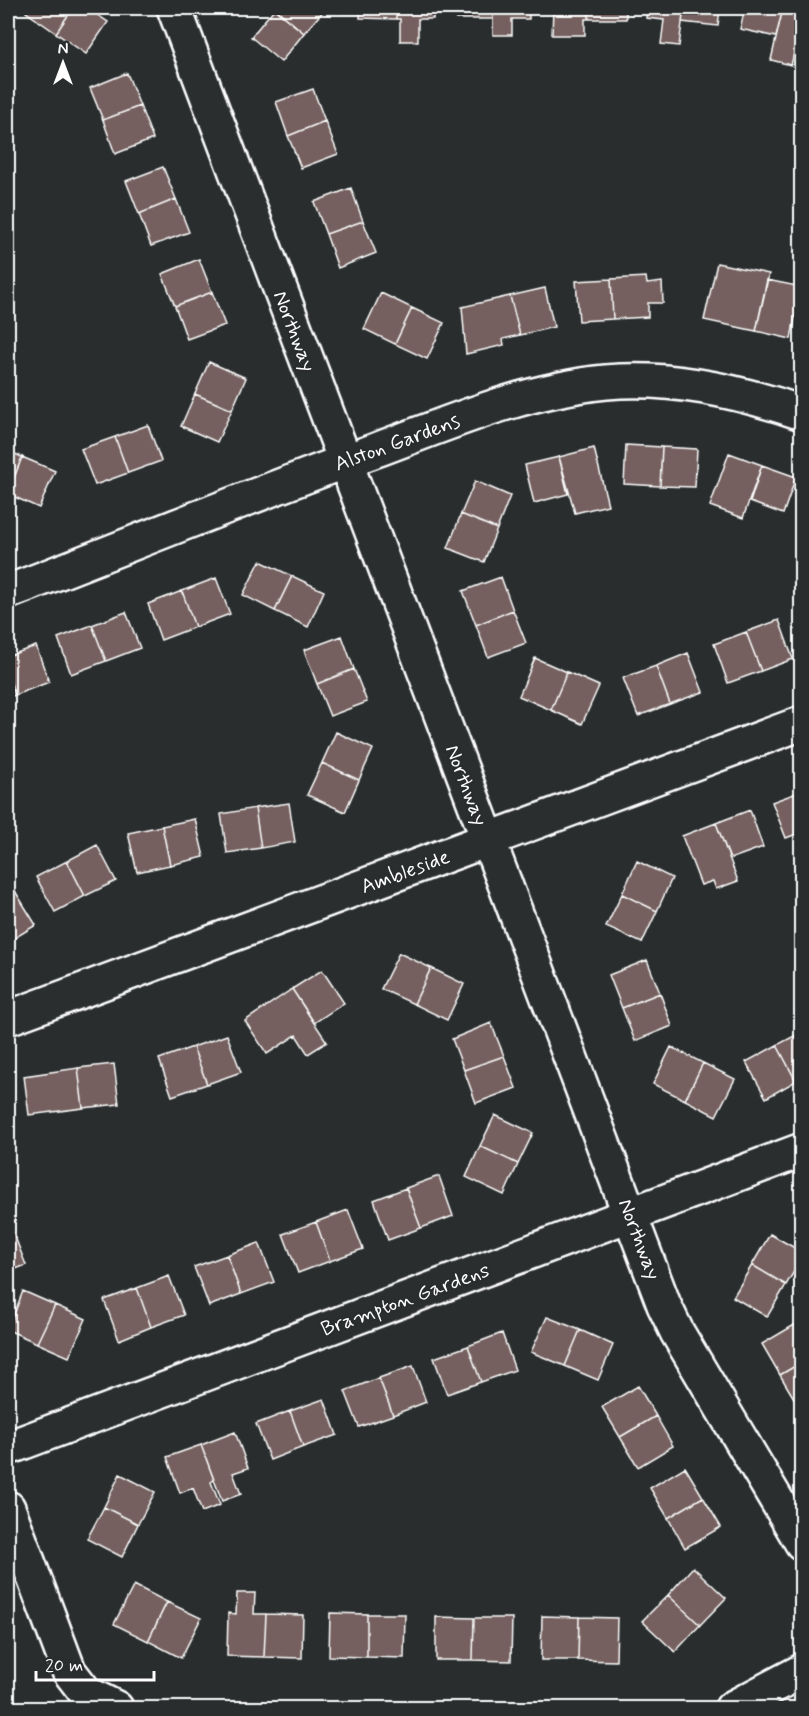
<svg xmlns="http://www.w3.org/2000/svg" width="809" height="1716" viewBox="0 0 809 1716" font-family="Mynerve,sans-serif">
<rect width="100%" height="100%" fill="#2a2d2e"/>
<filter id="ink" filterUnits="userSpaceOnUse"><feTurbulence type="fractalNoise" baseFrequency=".0167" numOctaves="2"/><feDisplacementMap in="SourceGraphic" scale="12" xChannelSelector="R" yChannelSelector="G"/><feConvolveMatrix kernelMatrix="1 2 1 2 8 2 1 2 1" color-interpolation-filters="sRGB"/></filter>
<g filter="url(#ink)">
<path fill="#74615f" stroke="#fff" stroke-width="1.5" d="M 29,8 L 73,8 L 56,33 L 26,12 Z
M 73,8 L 87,8 L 108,22 L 86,54 L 56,33 Z
M 275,8 L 326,8 L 304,33 Z
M 343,8 L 396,8 L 396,19 L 360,18 L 360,13 L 343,13 Z
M 396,8 L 433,8 L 433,19 L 418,19 L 418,41 L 400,41 L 400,19 L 396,19 Z
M 456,8 L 493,8 L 493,19 L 456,19 Z
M 493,8 L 529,8 L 529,19 L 512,19 L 512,35 L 493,35 Z
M 553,8 L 589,8 L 589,19 L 585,19 L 585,35 L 552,35 Z
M 589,8 L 626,8 L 626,19 L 589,19 Z
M 647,8 L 684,8 L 679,46 L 661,44 L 664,20 L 646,18 Z
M 684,8 L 720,8 L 718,26 L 682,22 Z
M 745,8 L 783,8 L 776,37 L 740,29 Z
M 783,8 L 802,8 L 802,43 L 797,42 L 791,65 L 771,60 Z
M 274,9 L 304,33 L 281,62 L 251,37 Z
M 127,73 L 140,106 L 103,120 L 90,88 Z
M 313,89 L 325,121 L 288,136 L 276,102 Z
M 140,106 L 153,139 L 115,154 L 103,120 Z
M 325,121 L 338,154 L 301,168 L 288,136 Z
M 163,167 L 176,199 L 139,214 L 126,181 Z
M 351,188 L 363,221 L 326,234 L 314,202 Z
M 176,199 L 189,232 L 151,246 L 139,214 Z
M 363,221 L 376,253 L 338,268 L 326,234 Z
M 199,259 L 212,292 L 175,306 L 162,274 Z
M 717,263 L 769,274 L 756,331 L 704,320 Z
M 646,277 L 647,284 L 662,282 L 663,303 L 648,303 L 648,317 L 613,319 L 611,279 Z
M 611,279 L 613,319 L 579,321 L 576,281 Z
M 767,280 L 802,287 L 802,318 L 795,317 L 791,339 L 756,331 Z
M 545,288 L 554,327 L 520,335 L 510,296 Z
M 212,292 L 225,325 L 187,339 L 175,306 Z
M 381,293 L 412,308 L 395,344 L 364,329 Z
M 510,296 L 520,335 L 503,339 L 504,345 L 466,354 L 462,307 Z
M 412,308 L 444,323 L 427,359 L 395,344 Z
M 209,362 L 246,378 L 232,410 L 195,394 Z
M 195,394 L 232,410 L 217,442 L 181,426 Z
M 148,425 L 161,461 L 128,473 L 115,437 Z
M 115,437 L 128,473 L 95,485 L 81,449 Z
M 626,445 L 662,447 L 660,486 L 624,484 Z
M 662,447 L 697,449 L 695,487 L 660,486 Z
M 594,448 L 608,505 L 575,513 L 559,457 Z
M 8,451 L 22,457 L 8,493 Z
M 729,453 L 762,465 L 743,518 L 710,506 Z
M 22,457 L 55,471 L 39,508 L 8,494 Z
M 559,457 L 568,494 L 534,503 L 525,465 Z
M 762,465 L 796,477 L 783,514 L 750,502 Z
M 475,481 L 510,496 L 497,529 L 461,514 Z
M 461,514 L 497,529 L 484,562 L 448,548 Z
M 260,561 L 292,576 L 275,611 L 243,595 Z
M 292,576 L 324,591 L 308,627 L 275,611 Z
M 501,577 L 513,610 L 476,625 L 463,591 Z
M 216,578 L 230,614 L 195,627 L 182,591 Z
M 182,591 L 195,627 L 161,640 L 148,604 Z
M 513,610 L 526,643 L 488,657 L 476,625 Z
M 126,612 L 140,648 L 106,661 L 92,625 Z
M 779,620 L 793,659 L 761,671 L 746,632 Z
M 92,625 L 106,661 L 71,674 L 58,638 Z
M 746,632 L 761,671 L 728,683 L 714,644 Z
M 342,636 L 354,669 L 317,684 L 304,650 Z
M 36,646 L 49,682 L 15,695 L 8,675 L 8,656 Z
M 688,653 L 703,692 L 670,704 L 656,666 Z
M 535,658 L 567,672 L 551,710 L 519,696 Z
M 656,666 L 670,704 L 638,716 L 623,678 Z
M 354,669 L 367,702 L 330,716 L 317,684 Z
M 567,672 L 599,686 L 582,724 L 551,710 Z
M 8,675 L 15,695 L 8,698 Z
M 336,732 L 373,749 L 359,780 L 322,763 Z
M 322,763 L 359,780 L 345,812 L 307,795 Z
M 802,791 L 802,832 L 786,838 L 772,802 Z
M 289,803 L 295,842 L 261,848 L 255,808 Z
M 255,808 L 261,848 L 227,853 L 221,814 Z
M 750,810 L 763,847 L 730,859 L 716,823 Z
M 195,819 L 204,857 L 170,865 L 162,826 Z
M 716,823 L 738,881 L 716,889 L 713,881 L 701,885 L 682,836 Z
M 162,826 L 170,865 L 137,872 L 128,833 Z
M 97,845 L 116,881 L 85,896 L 67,861 Z
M 67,861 L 85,896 L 55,912 L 36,877 Z
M 637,861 L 672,878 L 657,911 L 622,894 Z
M 15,891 L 36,925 L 8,942 L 8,896 Z
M 622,894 L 657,911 L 642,943 L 606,927 Z
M 399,953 L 431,968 L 414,1004 L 381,989 Z
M 647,960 L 660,993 L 622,1008 L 609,975 Z
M 431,968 L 464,984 L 447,1020 L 414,1004 Z
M 322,970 L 344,1003 L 314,1023 L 292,989 Z
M 292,989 L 327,1042 L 308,1054 L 296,1035 L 267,1054 L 245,1021 Z
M 660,993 L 672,1026 L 635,1041 L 622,1008 Z
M 491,1023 L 504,1056 L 464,1070 L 452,1039 Z
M 802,1032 L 802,1078 L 796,1081 L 777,1045 Z
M 227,1035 L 241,1072 L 207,1084 L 193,1047 Z
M 777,1045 L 796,1081 L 766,1098 L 746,1062 Z
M 193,1047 L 207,1084 L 172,1096 L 159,1059 Z
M 671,1047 L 703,1063 L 685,1100 L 653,1084 Z
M 504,1056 L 516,1088 L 476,1103 L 464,1070 Z
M 703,1063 L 735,1079 L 716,1116 L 685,1100 Z
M 114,1064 L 119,1104 L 83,1108 L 78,1068 Z
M 78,1068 L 83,1108 L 29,1115 L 24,1076 Z
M 495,1115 L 533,1133 L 518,1164 L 480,1146 Z
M 480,1146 L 518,1164 L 504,1195 L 466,1177 Z
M 439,1176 L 453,1216 L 421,1228 L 406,1188 Z
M 406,1188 L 421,1228 L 388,1240 L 374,1200 Z
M 348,1210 L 363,1249 L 330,1261 L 316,1222 Z
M 8,1216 L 13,1232 L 8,1234 Z
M 316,1222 L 330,1261 L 298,1273 L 283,1234 Z
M 13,1232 L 26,1265 L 8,1272 L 8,1234 Z
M 770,1234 L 802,1252 L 802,1258 L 786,1285 L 752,1265 Z
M 259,1243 L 274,1282 L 241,1294 L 227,1255 Z
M 227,1255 L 241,1294 L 209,1306 L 194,1267 Z
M 752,1265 L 786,1285 L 767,1317 L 733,1297 Z
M 169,1276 L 184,1315 L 151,1327 L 137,1288 Z
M 137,1288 L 151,1327 L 119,1340 L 104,1300 Z
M 23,1291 L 55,1305 L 37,1343 L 8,1330 Z
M 55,1305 L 86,1319 L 69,1357 L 37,1343 Z
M 547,1317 L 580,1330 L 565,1366 L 531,1352 Z
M 796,1324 L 802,1333 L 802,1362 L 780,1375 L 762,1344 Z
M 580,1330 L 613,1345 L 598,1380 L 565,1366 Z
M 502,1333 L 515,1370 L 481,1382 L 468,1346 Z
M 468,1346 L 481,1382 L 447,1394 L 434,1358 Z
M 802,1362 L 802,1403 L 798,1405 L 780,1375 Z
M 413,1366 L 426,1402 L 393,1415 L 379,1378 Z
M 379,1378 L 393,1415 L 359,1427 L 345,1391 Z
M 638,1386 L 656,1416 L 620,1437 L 602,1407 Z
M 324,1399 L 337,1435 L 303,1447 L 290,1411 Z
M 290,1411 L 303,1447 L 270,1460 L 256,1424 Z
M 656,1416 L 673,1446 L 638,1467 L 620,1437 Z
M 235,1432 L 248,1468 L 233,1473 L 241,1494 L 222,1501 L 201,1445 Z
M 201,1445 L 214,1480 L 211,1482 L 220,1505 L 202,1512 L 193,1488 L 180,1493 L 167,1457 Z
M 685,1467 L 703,1497 L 668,1518 L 650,1488 Z
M 120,1474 L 155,1492 L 138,1524 L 104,1507 Z
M 703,1497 L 721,1527 L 685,1548 L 668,1518 Z
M 104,1507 L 138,1524 L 122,1557 L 87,1539 Z
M 693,1567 L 726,1598 L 700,1625 L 668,1595 Z
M 134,1585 L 167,1602 L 148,1641 L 114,1624 Z
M 237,1593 L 255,1593 L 254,1614 L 266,1614 L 264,1657 L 227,1656 L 228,1613 L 236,1614 Z
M 668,1595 L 700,1625 L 675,1652 L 642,1621 Z
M 167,1602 L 201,1618 L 181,1658 L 148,1641 Z
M 330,1613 L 367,1614 L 367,1657 L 329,1656 Z
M 266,1614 L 303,1615 L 302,1658 L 264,1657 Z
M 367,1614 L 405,1614 L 404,1658 L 367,1657 Z
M 542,1616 L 579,1617 L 578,1660 L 541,1660 Z
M 436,1617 L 474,1618 L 473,1660 L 436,1660 Z
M 579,1617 L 617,1618 L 616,1661 L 578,1660 Z
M 474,1618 L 512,1618 L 511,1661 L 473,1660 Z"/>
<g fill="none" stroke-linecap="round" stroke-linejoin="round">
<defs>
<path id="street" d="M 174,8 L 664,1305 L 677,1332 L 802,1543
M 8,592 C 130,545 252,495 376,450 C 451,422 525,390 606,382 C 672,376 739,391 802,413
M 8,1018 L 802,723
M 8,1448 L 802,1150
M 8,1508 L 69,1671 L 86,1693 L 116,1708
M 732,1708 L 802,1671"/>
</defs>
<use href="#street" stroke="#fff" stroke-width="38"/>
<use href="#street" stroke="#2a2d2e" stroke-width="33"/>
</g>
</g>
<g text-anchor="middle" stroke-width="4.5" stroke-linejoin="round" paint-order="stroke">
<g font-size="21" fill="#fff" stroke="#2a2d2e">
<text transform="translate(295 331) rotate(69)" y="7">Northway</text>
<text transform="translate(397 442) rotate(-20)" y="7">Alston Gardens</text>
<text transform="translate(467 785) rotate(69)" y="7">Northway</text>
<text transform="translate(405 871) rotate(-20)" y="7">Ambleside</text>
<text transform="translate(640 1239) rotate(69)" y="7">Northway</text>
<text transform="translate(405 1299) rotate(-20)" y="7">Brampton Gardens</text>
</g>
</g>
<rect width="809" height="1716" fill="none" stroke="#2a2d2e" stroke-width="30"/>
<rect x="15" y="15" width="779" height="1686" fill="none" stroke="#fff" stroke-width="2" filter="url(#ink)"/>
<g transform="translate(63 63)" stroke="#2a2d2e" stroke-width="4.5" paint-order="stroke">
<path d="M0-4.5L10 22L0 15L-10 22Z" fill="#ffffff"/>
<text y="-9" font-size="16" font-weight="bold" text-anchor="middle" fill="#ffffff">N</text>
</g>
<path d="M36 1671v9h118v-9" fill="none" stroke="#ffffff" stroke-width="3"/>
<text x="45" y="1671" font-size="18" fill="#ffffff" stroke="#2a2d2e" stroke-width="4.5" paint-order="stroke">20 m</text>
</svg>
